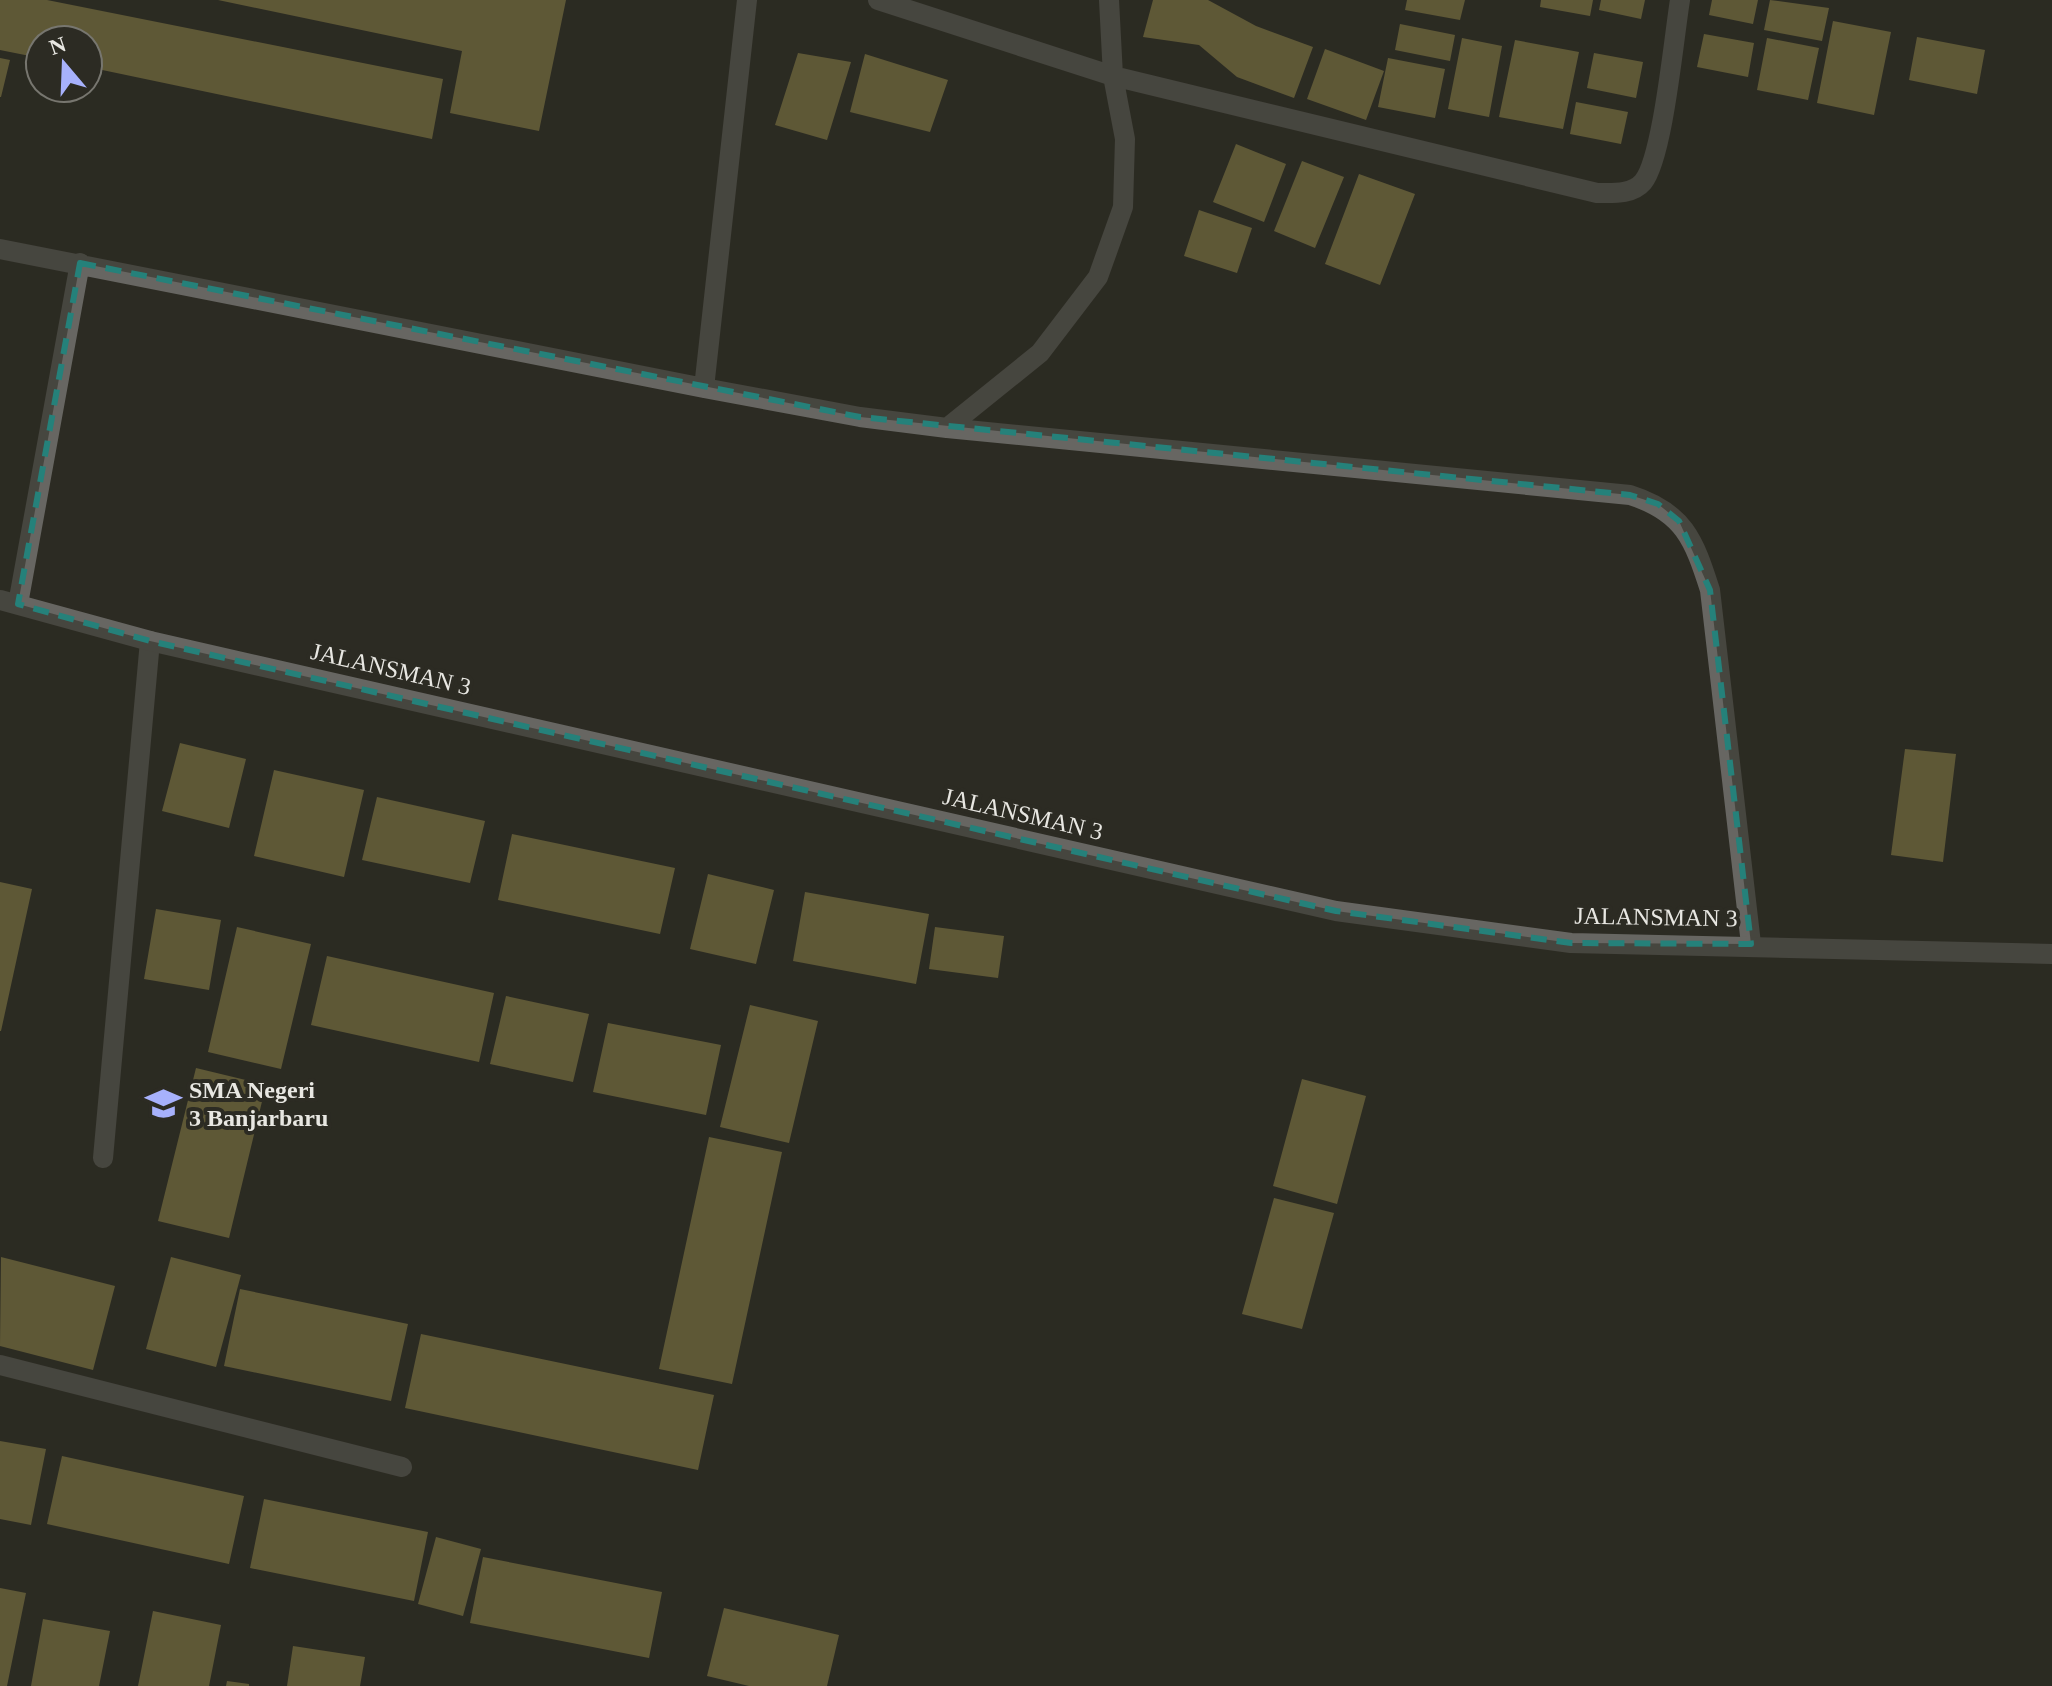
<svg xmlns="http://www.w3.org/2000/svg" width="2052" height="1686" viewBox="0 0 2052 1686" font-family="Georgia,serif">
<rect width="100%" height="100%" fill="#2c2b23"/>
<path fill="#9c8e4e" d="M 0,0 L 47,0 L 443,79 L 432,139 L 88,67 L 88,40 L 40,40 L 40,58 L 0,50 Z
M 218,0 L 566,0 L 539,131 L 450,113 L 462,51 Z
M 1153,0 L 1208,0 L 1256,26 L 1313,47 L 1294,98 L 1237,77 L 1199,45 L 1143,37 Z
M 1407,0 L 1465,0 L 1460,20 L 1405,10 Z
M 1541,0 L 1593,0 L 1590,16 L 1540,7 Z
M 1601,0 L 1645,0 L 1641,19 L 1599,10 Z
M 1712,0 L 1758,0 L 1753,24 L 1709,15 Z
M 1770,0 L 1829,8 L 1822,41 L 1764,30 Z
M 1833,21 L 1891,32 L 1874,115 L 1817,103 Z
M 1400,24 L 1455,35 L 1450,61 L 1395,50 Z
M 1704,34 L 1754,43 L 1748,77 L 1697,67 Z
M 1917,37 L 1985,50 L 1977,94 L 1909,80 Z
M 1462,38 L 1502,46 L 1489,117 L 1448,109 Z
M 1767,38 L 1819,48 L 1808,100 L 1757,90 Z
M 1515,40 L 1579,52 L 1563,129 L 1499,117 Z
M 1325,49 L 1384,71 L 1366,120 L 1307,99 Z
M 798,53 L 851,62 L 827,140 L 775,125 Z
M 1594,53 L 1643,62 L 1636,98 L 1587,88 Z
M 865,54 L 948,80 L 930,132 L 850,112 Z
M 0,58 L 10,60 L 1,97 L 0,97 Z
M 1388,58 L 1445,69 L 1435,118 L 1378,107 Z
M 1576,102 L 1628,112 L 1621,144 L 1570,134 Z
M 1236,144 L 1286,164 L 1264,222 L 1213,202 Z
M 1302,161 L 1344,177 L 1315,248 L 1274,231 Z
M 1359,174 L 1415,194 L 1380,285 L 1325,264 Z
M 1199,210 L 1252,228 L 1237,273 L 1184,256 Z
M 180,743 L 246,759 L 229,828 L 162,811 Z
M 1905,749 L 1956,754 L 1943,862 L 1891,855 Z
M 274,770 L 364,790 L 344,877 L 254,856 Z
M 377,797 L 485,821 L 470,883 L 362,860 Z
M 512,834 L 675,868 L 660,934 L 498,900 Z
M 708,874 L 774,890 L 756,964 L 690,949 Z
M 0,882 L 32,889 L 1,1031 L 0,1031 Z
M 805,892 L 929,914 L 916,984 L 793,961 Z
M 156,909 L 221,920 L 209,990 L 144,979 Z
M 237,927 L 311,944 L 281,1069 L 208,1052 Z
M 935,927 L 1004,936 L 998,978 L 929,969 Z
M 327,956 L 494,993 L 479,1062 L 311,1025 Z
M 506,996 L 589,1014 L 573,1082 L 490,1064 Z
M 750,1005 L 818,1021 L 789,1143 L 720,1127 Z
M 608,1023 L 721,1045 L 706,1115 L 593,1092 Z
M 196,1068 L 266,1085 L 229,1238 L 158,1221 Z
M 1302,1079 L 1366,1096 L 1337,1204 L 1273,1186 Z
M 709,1137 L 782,1152 L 732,1384 L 659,1369 Z
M 1274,1198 L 1334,1213 L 1302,1329 L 1242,1314 Z
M 1,1257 L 115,1286 L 93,1370 L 0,1346 Z
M 171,1257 L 241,1275 L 216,1367 L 146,1349 Z
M 240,1289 L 408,1324 L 391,1401 L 224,1366 Z
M 421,1334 L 714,1395 L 698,1470 L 405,1408 Z
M 0,1441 L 46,1449 L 31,1525 L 0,1519 Z
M 62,1456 L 244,1496 L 229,1564 L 47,1524 Z
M 264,1499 L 428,1532 L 414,1601 L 250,1568 Z
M 436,1537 L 481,1549 L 463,1616 L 418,1604 Z
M 483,1557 L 662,1592 L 649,1658 L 470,1623 Z
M 0,1588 L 26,1593 L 7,1686 L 0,1686 Z
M 724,1608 L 839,1635 L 827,1686 L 749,1686 L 707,1676 Z
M 153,1611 L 221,1625 L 209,1686 L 138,1686 Z
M 43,1619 L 110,1631 L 99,1686 L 31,1686 Z
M 293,1646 L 365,1657 L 360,1686 L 287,1686 Z
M 227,1681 L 249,1684 L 249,1686 L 226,1686 Z"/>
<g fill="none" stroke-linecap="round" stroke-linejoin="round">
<path stroke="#676662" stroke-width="20" d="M 0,1365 L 402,1467"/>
<path stroke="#676662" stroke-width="20" d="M 878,0 L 1113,76 L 1597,193 C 1612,193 1632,195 1643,182 C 1663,158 1674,36 1680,0
M 0,249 L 704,388 L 860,417 L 947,428 L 1040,353 L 1098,277 L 1123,207 L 1125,139 L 1113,76 L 1109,0
M 704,388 L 747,0
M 947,428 L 1630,495 C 1684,512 1694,540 1710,590 L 1751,944
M 18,604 L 80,263
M 103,1158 L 150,641"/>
<path stroke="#676662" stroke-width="20" d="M 0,600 L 150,641 L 1336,911 L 1571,943 L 2052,954"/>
</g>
<path d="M0 0H2052V1686H0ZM 80,263 L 860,417 L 1630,495 L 1658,504 L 1679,521 L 1710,590 L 1751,944 L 1571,943 L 1336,911 L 150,641 L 18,604 Z" fill="#2c2b23" fill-opacity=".55" fill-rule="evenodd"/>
<path fill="none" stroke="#25817a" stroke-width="6" stroke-dasharray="16 10" stroke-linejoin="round" d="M 80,263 L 860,417 L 1630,495 L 1658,504 L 1679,521 L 1710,590 L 1751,944 L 1571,943 L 1336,911 L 150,641 L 18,604 Z"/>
<defs>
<symbol id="school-bare" viewBox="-9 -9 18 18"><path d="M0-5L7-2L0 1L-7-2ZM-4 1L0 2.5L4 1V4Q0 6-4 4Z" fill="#a7b1fc" stroke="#2c2b23" stroke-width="2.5" paint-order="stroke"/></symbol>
</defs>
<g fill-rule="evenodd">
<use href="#school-bare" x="138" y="1078" width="51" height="51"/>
</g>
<g text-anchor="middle" stroke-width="8" stroke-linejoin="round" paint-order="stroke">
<g font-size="24" fill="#e8e7e2" stroke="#2c2b23">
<text transform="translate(391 669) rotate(13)" y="8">JALANSMAN 3</text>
<text transform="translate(1023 814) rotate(13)" y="8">JALANSMAN 3</text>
<text transform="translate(1656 917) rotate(1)" y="8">JALANSMAN 3</text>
</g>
<g font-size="24" font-weight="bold" fill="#e8e7e2" stroke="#2c2b23" text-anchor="start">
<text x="189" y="1098">SMA Negeri<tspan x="189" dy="28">3 Banjarbaru</tspan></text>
</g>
</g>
<g transform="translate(64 64) rotate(341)"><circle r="38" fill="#2c2b23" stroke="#77766f" stroke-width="2"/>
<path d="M0-6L14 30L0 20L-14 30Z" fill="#a7b1fc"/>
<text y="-12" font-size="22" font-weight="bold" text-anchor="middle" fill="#e8e7e2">N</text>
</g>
</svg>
